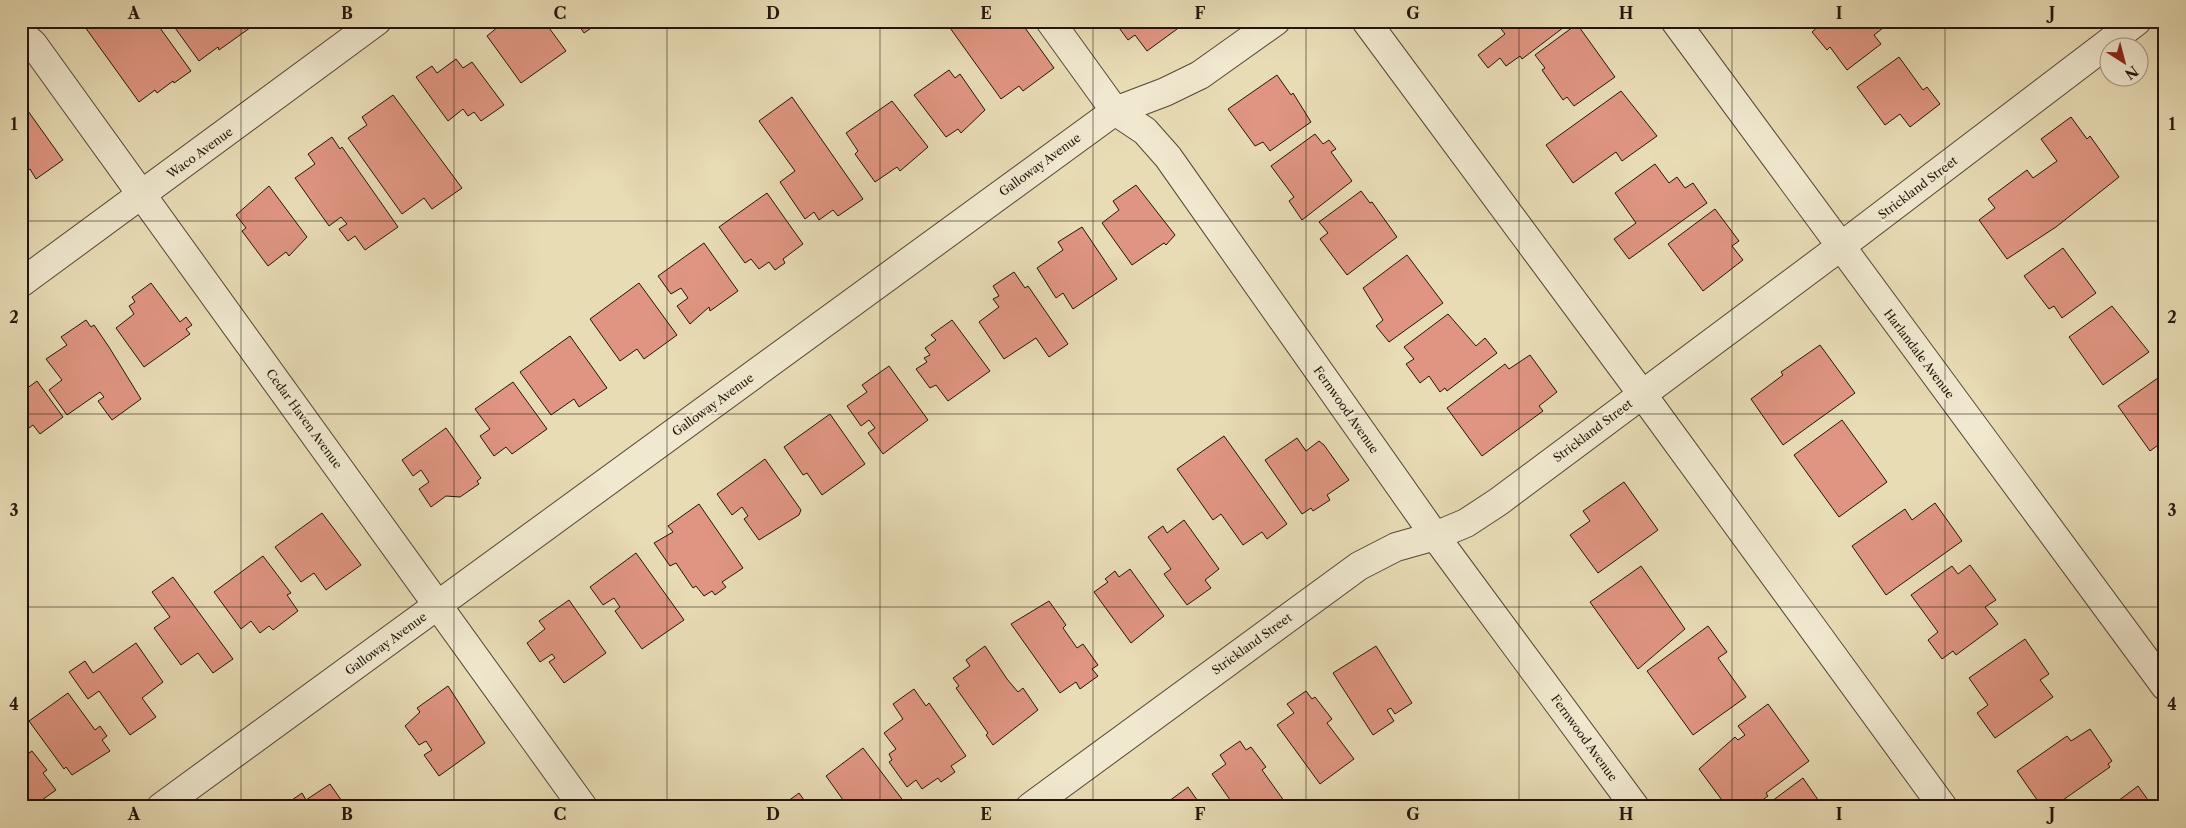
<svg xmlns="http://www.w3.org/2000/svg" width="2186" height="828" viewBox="0 0 2186 828" font-family="'Libre Caslon Text',serif">
<rect width="100%" height="100%" fill="#e8dcb5"/>
<filter id="stains"><feTurbulence type="fractalNoise" baseFrequency=".004" numOctaves="4"/><feColorMatrix values="0 0 0 0 .2 0 0 0 0 .09 0 0 0 0 .02 0 0 0 .5 -.17"/></filter>
<radialGradient id="worn" r=".72"><stop offset=".6" stop-color="#630" stop-opacity="0"/><stop offset="1" stop-color="#630" stop-opacity=".3"/></radialGradient>
<path fill="#df9581" stroke="#23150a" d="M 93,21 L 125,21 L 129,27 L 138,21 L 155,21 L 191,71 L 174,83 L 173,81 L 157,93 L 155,90 L 139,102 L 85,27 Z
M 170,21 L 251,21 L 254,25 L 219,50 L 218,47 L 199,61 Z
M 505,21 L 544,21 L 566,51 L 521,83 L 487,36 Z
M 576,21 L 610,21 L 603,26 L 600,22 L 584,33 Z
M 945,21 L 1020,21 L 1054,68 L 1023,91 L 1019,86 L 1001,99 Z
M 1114,21 L 1188,21 L 1147,51 L 1135,35 L 1128,40 Z
M 1495,21 L 1572,21 L 1522,59 L 1520,56 L 1506,66 L 1500,58 L 1488,68 L 1478,55 L 1505,34 Z
M 1815,21 L 1877,21 L 1883,28 L 1874,35 L 1881,44 L 1847,70 L 1830,47 L 1827,50 L 1812,32 L 1819,26 Z
M 1577,24 L 1615,77 L 1574,106 L 1567,97 L 1563,100 L 1542,70 L 1545,68 L 1535,55 Z
M 1899,57 L 1923,90 L 1927,87 L 1940,104 L 1910,127 L 1900,114 L 1885,125 L 1857,87 Z
M 456,59 L 463,68 L 472,62 L 504,105 L 481,121 L 474,112 L 468,116 L 463,109 L 448,121 L 416,77 L 432,66 L 437,73 Z
M 949,70 L 955,78 L 960,74 L 985,110 L 961,133 L 958,129 L 946,137 L 914,95 Z
M 1277,75 L 1291,95 L 1293,93 L 1311,122 L 1270,151 L 1263,142 L 1255,146 L 1228,109 Z
M 1621,91 L 1657,136 L 1622,161 L 1616,152 L 1573,183 L 1546,145 Z
M 393,95 L 462,188 L 432,209 L 424,198 L 402,214 L 348,138 L 367,125 L 362,117 Z
M 792,97 L 863,199 L 838,216 L 833,210 L 819,220 L 814,212 L 805,219 L 780,182 L 795,171 L 759,121 Z
M 892,101 L 928,147 L 900,171 L 897,167 L 875,182 L 855,154 L 858,151 L 846,133 Z
M 28,111 L 63,160 L 36,179 L 30,169 L 21,175 L 21,115 Z
M 2071,117 L 2087,139 L 2090,136 L 2119,177 L 2056,227 L 2007,259 L 1979,220 L 1995,208 L 1988,199 L 2027,170 L 2033,178 L 2057,161 L 2041,139 Z
M 1315,134 L 1323,144 L 1329,140 L 1336,149 L 1331,152 L 1352,181 L 1302,220 L 1289,201 L 1294,197 L 1271,166 Z
M 332,137 L 340,149 L 342,147 L 398,227 L 365,250 L 355,236 L 348,241 L 339,229 L 347,224 L 341,217 L 329,226 L 295,178 L 315,164 L 308,154 Z
M 1655,164 L 1669,183 L 1677,177 L 1685,188 L 1693,183 L 1707,203 L 1629,259 L 1614,239 L 1636,223 L 1615,193 Z
M 1136,185 L 1175,235 L 1166,245 L 1164,243 L 1132,265 L 1102,223 L 1119,210 L 1113,201 Z
M 269,186 L 307,237 L 289,256 L 286,252 L 268,266 L 242,231 L 246,228 L 236,215 Z
M 1361,191 L 1370,203 L 1372,202 L 1397,237 L 1347,275 L 1320,239 L 1328,233 L 1319,222 Z
M 767,193 L 803,244 L 783,259 L 785,263 L 775,270 L 769,262 L 759,269 L 751,259 L 745,263 L 719,227 Z
M 1715,209 L 1739,241 L 1732,246 L 1743,260 L 1703,291 L 1668,244 Z
M 1082,227 L 1117,279 L 1073,309 L 1063,293 L 1056,298 L 1037,268 L 1063,250 L 1058,242 Z
M 704,243 L 738,291 L 710,311 L 709,307 L 690,324 L 677,306 L 688,298 L 681,288 L 671,294 L 658,276 Z
M 2063,248 L 2096,293 L 2062,318 L 2054,306 L 2049,309 L 2024,276 Z
M 1407,255 L 1443,303 L 1389,342 L 1376,326 L 1383,320 L 1363,288 Z
M 1014,272 L 1025,288 L 1028,286 L 1068,344 L 1049,357 L 1036,338 L 1004,359 L 979,322 L 999,307 L 993,299 L 999,296 L 993,286 Z
M 151,283 L 180,322 L 186,317 L 192,325 L 186,329 L 190,334 L 144,367 L 116,328 L 134,314 L 129,306 L 135,302 L 132,297 Z
M 639,283 L 677,335 L 644,359 L 637,349 L 620,361 L 590,319 Z
M 2112,306 L 2149,352 L 2103,385 L 2069,337 Z
M 1448,314 L 1476,346 L 1485,338 L 1497,353 L 1447,391 L 1445,388 L 1440,392 L 1429,376 L 1420,383 L 1406,364 L 1414,359 L 1404,347 Z
M 86,320 L 91,327 L 94,325 L 109,347 L 141,399 L 112,420 L 98,401 L 104,397 L 100,392 L 67,415 L 49,390 L 62,380 L 46,359 L 67,345 L 61,337 Z
M 952,320 L 990,371 L 948,401 L 936,385 L 930,388 L 916,369 L 927,362 L 924,358 L 930,355 L 925,348 L 936,340 L 931,335 Z
M 570,336 L 607,388 L 579,407 L 574,399 L 551,415 L 520,372 Z
M 1820,345 L 1855,393 L 1783,445 L 1751,399 L 1783,375 L 1781,372 Z
M 1530,355 L 1557,392 L 1539,406 L 1543,411 L 1482,456 L 1447,408 L 1505,364 L 1509,369 Z
M 889,366 L 928,420 L 883,454 L 868,433 L 875,428 L 869,420 L 861,426 L 847,406 L 867,392 L 862,385 Z
M 2165,373 L 2165,440 L 2150,451 L 2118,406 Z
M 37,381 L 63,417 L 40,434 L 33,425 L 21,434 L 21,382 L 26,389 Z
M 513,382 L 547,429 L 512,454 L 506,447 L 494,456 L 480,436 L 490,429 L 475,409 Z
M 830,414 L 865,464 L 822,495 L 807,473 L 803,475 L 784,447 Z
M 1842,420 L 1887,482 L 1839,517 L 1794,455 Z
M 446,428 L 481,478 L 477,481 L 479,484 L 460,497 L 446,496 L 431,507 L 419,489 L 429,482 L 421,470 L 413,476 L 402,460 Z
M 1224,436 L 1287,524 L 1267,539 L 1262,532 L 1243,545 L 1221,514 L 1213,520 L 1177,469 Z
M 1297,438 L 1306,451 L 1319,441 L 1324,445 L 1349,480 L 1327,495 L 1330,500 L 1313,511 L 1311,508 L 1302,514 L 1265,460 Z
M 765,459 L 801,510 L 799,515 L 759,540 L 744,519 L 748,516 L 742,507 L 732,515 L 717,494 Z
M 1624,482 L 1658,530 L 1598,573 L 1570,535 L 1590,521 L 1583,511 Z
M 1935,503 L 1962,541 L 1886,595 L 1852,546 L 1905,509 L 1912,520 Z
M 699,504 L 743,568 L 722,582 L 726,587 L 715,595 L 712,591 L 704,596 L 696,586 L 693,588 L 676,563 L 670,566 L 654,543 L 673,532 L 668,526 Z
M 322,513 L 361,565 L 326,590 L 314,573 L 301,582 L 275,547 Z
M 1184,520 L 1219,569 L 1205,580 L 1211,588 L 1187,605 L 1164,574 L 1171,569 L 1148,537 L 1163,526 L 1167,533 Z
M 636,553 L 684,620 L 642,649 L 615,611 L 620,607 L 614,598 L 603,605 L 590,587 Z
M 263,556 L 291,593 L 287,595 L 298,611 L 273,630 L 269,626 L 260,633 L 251,621 L 241,629 L 214,592 Z
M 1970,565 L 1996,600 L 1985,607 L 1998,624 L 1956,655 L 1953,651 L 1942,659 L 1928,640 L 1938,632 L 1911,595 L 1952,566 L 1958,574 Z
M 1641,566 L 1685,629 L 1638,669 L 1590,602 Z
M 1130,569 L 1164,616 L 1131,643 L 1094,592 L 1108,582 L 1105,579 L 1115,571 L 1119,577 Z
M 173,577 L 233,659 L 213,673 L 198,653 L 181,665 L 154,628 L 170,617 L 152,592 Z
M 569,600 L 606,653 L 564,683 L 549,662 L 555,658 L 552,654 L 540,662 L 527,643 L 545,629 L 539,621 Z
M 1049,601 L 1066,625 L 1063,628 L 1077,648 L 1083,644 L 1098,665 L 1092,669 L 1098,676 L 1080,689 L 1076,682 L 1060,693 L 1011,624 Z
M 1708,626 L 1727,652 L 1718,658 L 1746,697 L 1693,735 L 1647,671 Z
M 2025,639 L 2049,674 L 2040,680 L 2053,697 L 1995,738 L 1977,713 L 1988,705 L 1969,678 Z
M 136,643 L 163,682 L 142,698 L 156,717 L 130,735 L 99,691 L 88,699 L 69,672 L 85,661 L 93,673 Z
M 985,646 L 1007,679 L 1018,692 L 1023,688 L 1038,710 L 993,745 L 986,735 L 988,733 L 956,688 L 959,686 L 953,678 L 970,666 L 966,660 Z
M 1376,646 L 1412,703 L 1395,714 L 1391,708 L 1387,710 L 1394,721 L 1373,735 L 1333,673 Z
M 448,686 L 485,743 L 439,776 L 424,755 L 432,750 L 426,741 L 419,745 L 405,726 L 420,712 L 417,708 Z
M 914,689 L 926,706 L 929,703 L 966,756 L 951,766 L 955,772 L 941,782 L 938,778 L 922,789 L 916,780 L 907,787 L 889,762 L 892,760 L 889,754 L 896,749 L 884,733 L 903,719 L 893,704 Z
M 1306,691 L 1312,699 L 1315,697 L 1332,719 L 1327,723 L 1354,759 L 1320,784 L 1277,725 L 1294,713 L 1287,704 Z
M 68,693 L 95,730 L 100,726 L 107,736 L 102,740 L 110,751 L 72,775 L 66,767 L 64,769 L 29,721 Z
M 1768,704 L 1809,761 L 1766,793 L 1768,796 L 1760,802 L 1757,799 L 1746,807 L 1727,807 L 1699,769 L 1735,737 L 1738,740 L 1745,735 L 1738,726 Z
M 2090,729 L 2112,761 L 2108,764 L 2110,767 L 2053,807 L 2042,807 L 2017,771 L 2067,736 L 2071,741 Z
M 1240,741 L 1246,750 L 1251,747 L 1266,767 L 1262,770 L 1287,805 L 1284,807 L 1235,807 L 1212,774 L 1226,764 L 1220,755 Z
M 21,743 L 29,753 L 32,751 L 47,770 L 43,773 L 56,790 L 32,807 L 21,807 Z
M 863,748 L 908,807 L 848,807 L 826,776 Z
M 1803,778 L 1823,807 L 1764,807 Z
M 330,784 L 346,807 L 282,807 L 302,793 L 306,800 Z
M 2138,786 L 2153,807 L 2109,807 L 2122,798 Z
M 1188,787 L 1202,807 L 1161,807 Z
M 799,793 L 809,807 L 780,807 Z"/>
<g fill="none" stroke-linecap="round" stroke-linejoin="round">
<defs>
<path id="minor" d="M 1050,21 L 1115,111 L 1145,131 L 1168,157 L 1435,536 L 1635,807
M 1366,21 L 1642,394 L 1943,807
M 1675,21 L 2165,686
M 21,33 L 33,44 L 583,807
M 21,283 L 377,21
M 161,807 L 1115,111 L 1165,92 L 1200,75 L 1276,21
M 1030,807 L 1359,566 L 1396,547 L 1435,536 L 1466,523 L 1498,502 L 1840,247 L 2137,21"/>
</defs>
<use href="#minor" stroke="#544735" stroke-width="30"/>
<use href="#minor" stroke="#f0e8cf" stroke-width="28"/>
</g>
<path fill="none" stroke="#23150a" stroke-width="1" stroke-opacity="0.55" d="M 241,21 L 241,807M 454,21 L 454,807M 667,21 L 667,807M 880,21 L 880,807M 1093,21 L 1093,807M 1306,21 L 1306,807M 1519,21 L 1519,807M 1732,21 L 1732,807M 1945,21 L 1945,807M 21,221 L 2165,221M 21,414 L 2165,414M 21,607 L 2165,607"/>
<g text-anchor="middle" stroke-width="5" stroke-linejoin="round" paint-order="stroke">
<g font-size="12" fill="#23150a" stroke="#f0e8cf">
<text transform="translate(200 153) rotate(-36)" y="4">Waco Avenue</text>
<text transform="translate(1040 165) rotate(-36)" y="4">Galloway Avenue</text>
<text transform="translate(1918 188) rotate(-37)" y="4">Strickland Street</text>
<text transform="translate(1919 354) rotate(53)" y="4">Harlandale Avenue</text>
<text transform="translate(713 405) rotate(-36)" y="4">Galloway Avenue</text>
<text transform="translate(1346 410) rotate(55)" y="4">Fernwood Avenue</text>
<text transform="translate(304 419) rotate(54)" y="4">Cedar Haven Avenue</text>
<text transform="translate(1593 431) rotate(-37)" y="4">Strickland Street</text>
<text transform="translate(386 644) rotate(-36)" y="4">Galloway Avenue</text>
<text transform="translate(1252 644) rotate(-36)" y="4">Strickland Street</text>
<text transform="translate(1584 738) rotate(54)" y="4">Fernwood Avenue</text>
</g>
</g>
<rect width="2186" height="828" fill="none" stroke="#e8dcb5" stroke-width="55"/>
<g transform="translate(2124 62) rotate(144)"><circle r="24" fill="#f0e8cf" stroke="#9e9480"/>
<path d="M0-4L9 19L0 12L-9 19Z" fill="#8f2418"/>
<text y="-8" font-size="14" font-weight="bold" text-anchor="middle" fill="#23150a">N</text>
</g>
<rect x="28" y="28" width="2130" height="772" fill="none" stroke="#23150a" stroke-width="2"/>
<g font-size="16" text-anchor="middle" font-weight="bold" fill="#23150a">
<text x="134" y="19">A</text>
<text x="347" y="19">B</text>
<text x="560" y="19">C</text>
<text x="773" y="19">D</text>
<text x="986" y="19">E</text>
<text x="1200" y="19">F</text>
<text x="1413" y="19">G</text>
<text x="1626" y="19">H</text>
<text x="1839" y="19">I</text>
<text x="2052" y="19">J</text>
<text x="14" y="130">1</text>
<text x="2172" y="130">1</text>
<text x="14" y="323">2</text>
<text x="2172" y="323">2</text>
<text x="14" y="516">3</text>
<text x="2172" y="516">3</text>
<text x="14" y="710">4</text>
<text x="2172" y="710">4</text>
<text x="134" y="820">A</text>
<text x="347" y="820">B</text>
<text x="560" y="820">C</text>
<text x="773" y="820">D</text>
<text x="986" y="820">E</text>
<text x="1200" y="820">F</text>
<text x="1413" y="820">G</text>
<text x="1626" y="820">H</text>
<text x="1839" y="820">I</text>
<text x="2052" y="820">J</text>
</g>
<rect width="100%" height="100%" filter="url(#stains)"/>
<rect width="100%" height="100%" fill="url(#worn)"/>
</svg>
